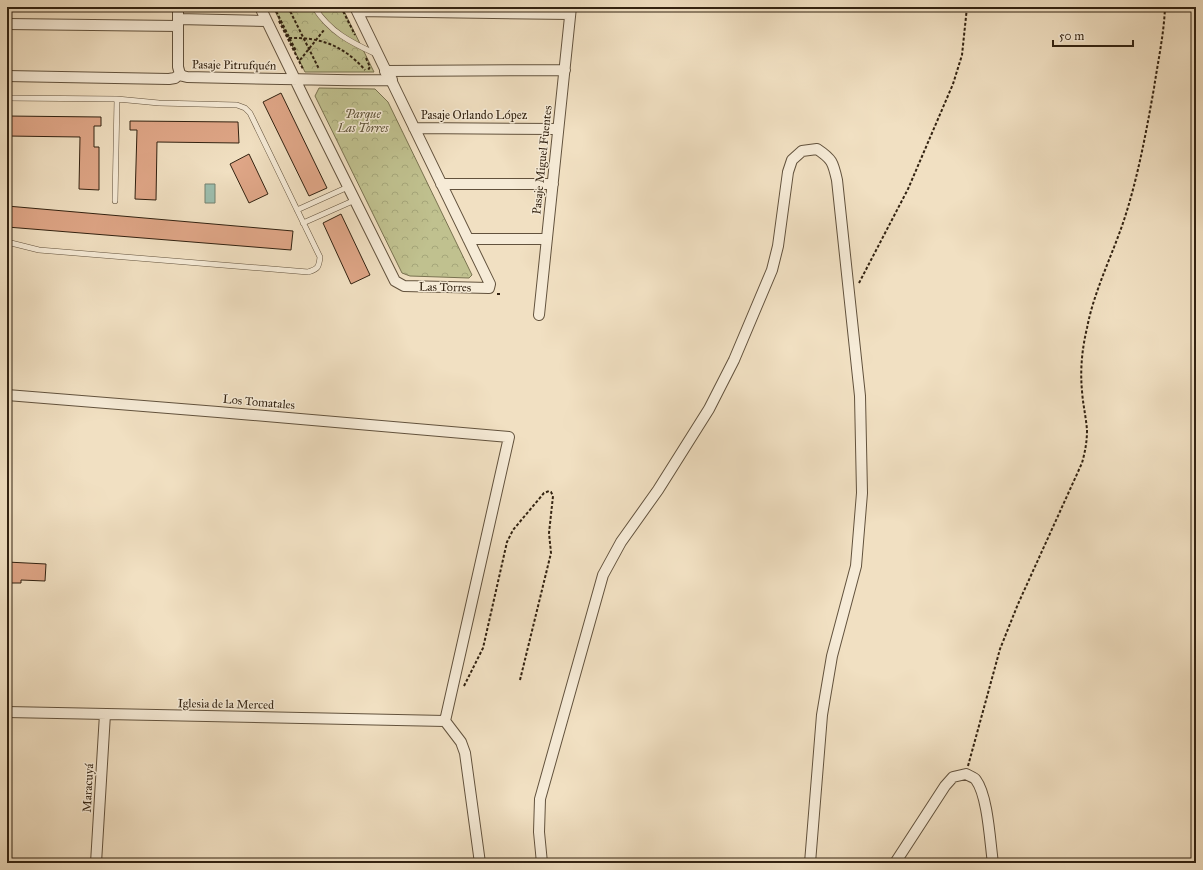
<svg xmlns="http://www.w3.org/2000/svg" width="1203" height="870" viewBox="0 0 1203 870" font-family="'IM FELL Great Primer',serif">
<defs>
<pattern id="forest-crowns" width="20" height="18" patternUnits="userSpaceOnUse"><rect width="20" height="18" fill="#c0c18f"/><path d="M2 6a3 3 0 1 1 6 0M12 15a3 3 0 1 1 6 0" fill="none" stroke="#a5a67a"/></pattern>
</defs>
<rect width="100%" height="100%" fill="#f1e0c2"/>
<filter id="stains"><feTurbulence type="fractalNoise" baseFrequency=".005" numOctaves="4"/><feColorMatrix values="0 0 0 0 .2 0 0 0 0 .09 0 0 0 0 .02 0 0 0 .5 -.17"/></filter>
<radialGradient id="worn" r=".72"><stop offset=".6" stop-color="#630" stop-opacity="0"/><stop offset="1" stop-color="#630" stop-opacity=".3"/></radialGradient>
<path fill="url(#forest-crowns)" stroke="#797250" d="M 273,7 L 342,7 L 374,72 L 305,72 Z
M 319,88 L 375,89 L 388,102 L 472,275 L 469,278 L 410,276 L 402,273 L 315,96 Z"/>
<path fill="#9cbeae" stroke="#72806f" d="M 205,184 L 215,184 L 215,203 L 205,203 Z"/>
<path fill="#dfa687" stroke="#322211" d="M 281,93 L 327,188 L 309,196 L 263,102 Z
M 7,116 L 101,117 L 101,126 L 94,126 L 94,147 L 99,147 L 99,190 L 79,189 L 80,137 L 7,136 Z
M 130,121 L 238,122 L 239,143 L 157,142 L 156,200 L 135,199 L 137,130 L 130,130 Z
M 249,154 L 268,194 L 249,203 L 230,164 Z
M 7,206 L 293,231 L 291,250 L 7,227 Z
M 341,214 L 370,275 L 351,284 L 323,223 Z
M 7,562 L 46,564 L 45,581 L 21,580 L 21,583 L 7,583 Z"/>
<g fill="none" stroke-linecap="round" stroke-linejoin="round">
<defs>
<path id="service" d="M 314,7 C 330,32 350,42 376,54
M 7,98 L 117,99 L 159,103 L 237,105 L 245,108 L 250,113 L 320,257 C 319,267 318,269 308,272 L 39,250 L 7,242
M 115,201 L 117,99
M 297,210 L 348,187
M 303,223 L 355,200"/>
<path id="minor" d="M 178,7 L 178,67 L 180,74
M 355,7 L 386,71 L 565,70
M 357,11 L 570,14
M 178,19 L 266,21
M 7,24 L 178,26
M 180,74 L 183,76 L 187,77 L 281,79 C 317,79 354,81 391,80 L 490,284 L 489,288 L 404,286 L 395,281 L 305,100 C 290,69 275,38 260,7
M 7,76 L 169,79 L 175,78 L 180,74
M 414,128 L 558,129
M 441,184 L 553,184
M 468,239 L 547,239
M 539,315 L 571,7
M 7,395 L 218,412 L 509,437 L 445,721
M 7,712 L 445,721
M 445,721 L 461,742 L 465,753 L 480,863
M 96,863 L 105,714
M 542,863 L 539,832 L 540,799 L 603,575 L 621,542 L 658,490 L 709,409 L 734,360 L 772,270 L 778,246 L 788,172 L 792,160 L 802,151 L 817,149 C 832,159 833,162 837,180 L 860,396 L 862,493 L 856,566 L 832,656 L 822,715 L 810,863
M 895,863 L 945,786 L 953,777 L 966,774 C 969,776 974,777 976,780 C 988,796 990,843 993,863"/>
<path id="tertiary" d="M 386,71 L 391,80"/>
</defs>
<use href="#service" stroke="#62523d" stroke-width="6"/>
<use href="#minor" stroke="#62523d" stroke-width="12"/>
<use href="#tertiary" stroke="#62523d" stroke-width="14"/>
<path stroke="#322211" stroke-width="2" stroke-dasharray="3 2" stroke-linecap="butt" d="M 274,7 L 296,51
M 288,7 L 319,69
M 341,7 L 355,35
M 279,21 L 303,69
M 289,38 C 321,37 344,46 365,70
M 366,58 L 370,67 L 368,70
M 300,60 L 324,30
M 859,283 L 908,189 L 953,84 L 962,55 L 967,7
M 497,294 L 502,294
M 464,686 L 483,648 L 507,542 L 513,530 L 544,493 L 549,491 L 551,492 L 553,496 L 549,533 L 551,553 L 520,680
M 968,766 L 1000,649 L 1018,604 L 1082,463 C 1085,452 1087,442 1087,430 C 1086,417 1083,405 1082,391 C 1080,370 1082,349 1087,328 C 1094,291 1112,256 1124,220 C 1138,177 1146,133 1154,88 C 1158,61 1164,34 1165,7"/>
<use href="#service" stroke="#f6ebd7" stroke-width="5"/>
<use href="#minor" stroke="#f6ebd7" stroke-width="10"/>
<use href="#tertiary" stroke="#f6ebd7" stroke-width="12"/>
</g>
<g text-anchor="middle" stroke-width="3" stroke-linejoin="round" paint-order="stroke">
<g font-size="12" fill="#322211" stroke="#f6ebd7">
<text transform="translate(234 65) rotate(1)" y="4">Pasaje Pitrufquén</text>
<text x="474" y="119">Pasaje Orlando López</text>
<text transform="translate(542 160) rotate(-84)" y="4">Pasaje Miguel Fuentes</text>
<text transform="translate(445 287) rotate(1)" y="4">Las Torres</text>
<text transform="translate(259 402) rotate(5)" y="4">Los Tomatales</text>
<text transform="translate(226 704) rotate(1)" y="4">Iglesia de la Merced</text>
<text transform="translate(88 788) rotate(-87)" y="4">Maracuyá</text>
</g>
<g font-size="12" font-style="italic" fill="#5d5237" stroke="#f6ebd7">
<text x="363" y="118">Parque<tspan x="363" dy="14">Las Torres</tspan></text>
</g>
</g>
<rect width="1203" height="870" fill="none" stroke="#f1e0c2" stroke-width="24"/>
<rect x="8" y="8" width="1187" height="854" fill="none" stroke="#322211" stroke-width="2"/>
<rect x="12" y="12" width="1179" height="846" fill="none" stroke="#322211"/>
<path d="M1053 40v6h80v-6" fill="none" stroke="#322211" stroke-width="2"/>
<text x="1059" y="40" font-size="12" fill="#322211" stroke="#f6ebd7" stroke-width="3" paint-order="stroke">50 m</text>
<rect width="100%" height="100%" filter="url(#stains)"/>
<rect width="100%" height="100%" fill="url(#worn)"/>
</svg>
